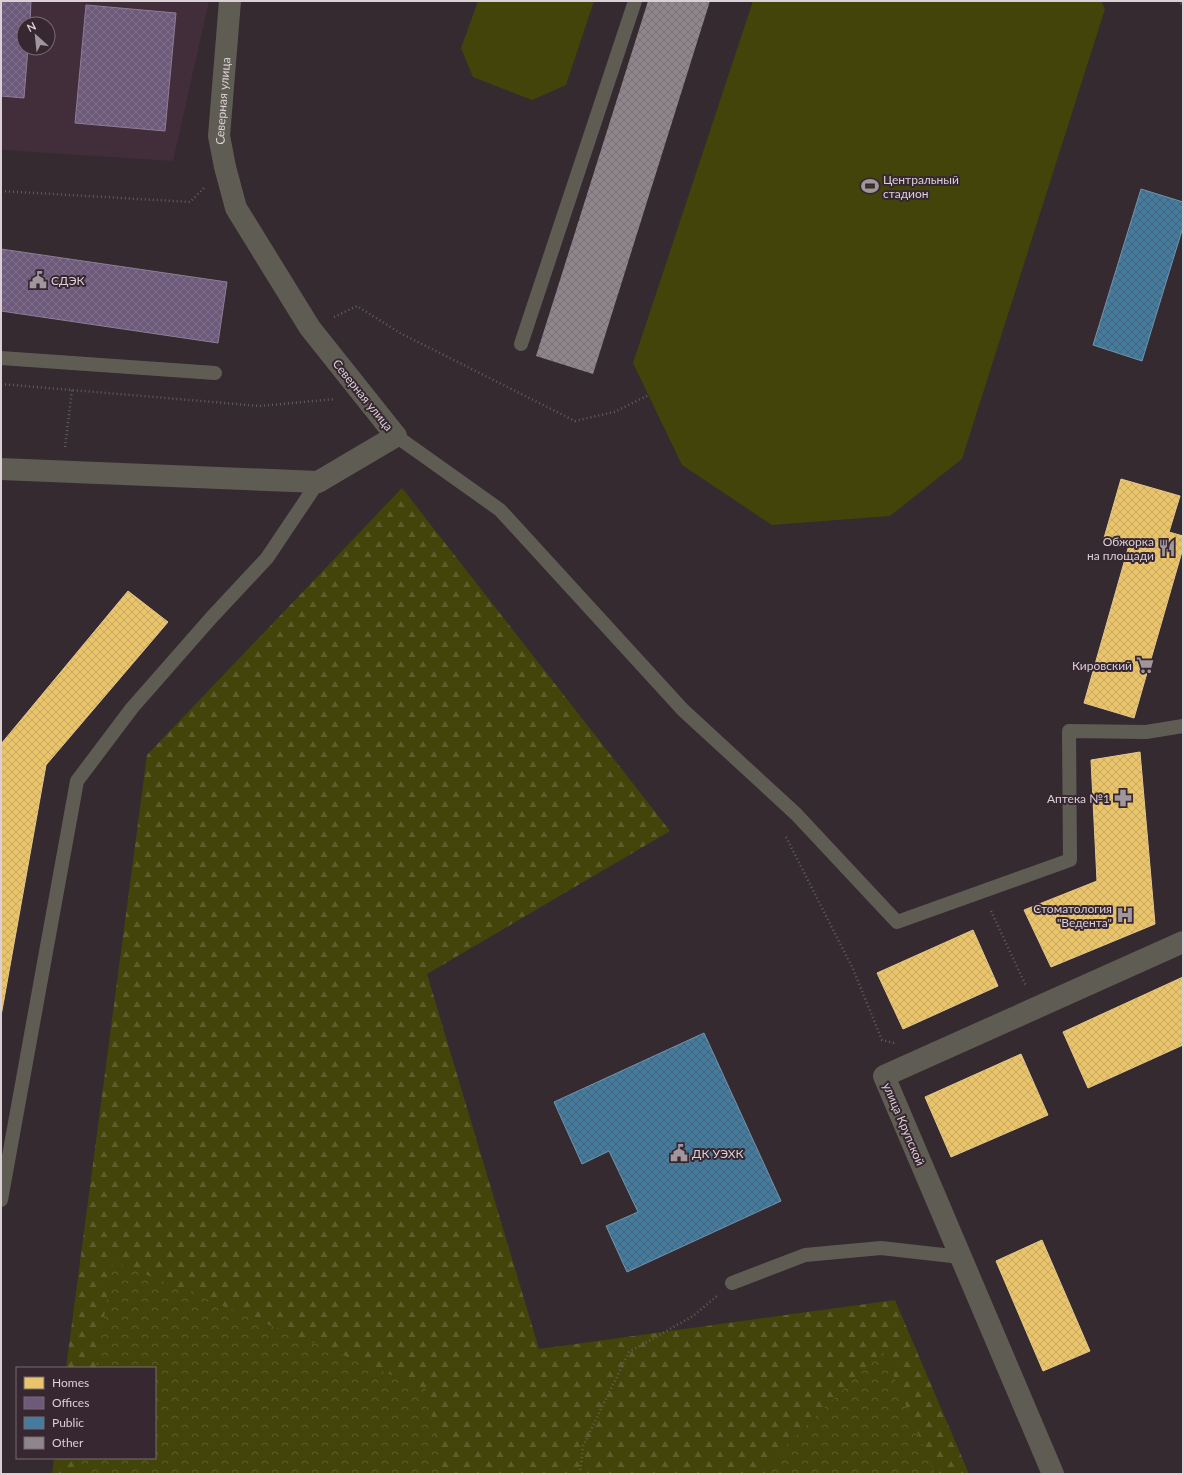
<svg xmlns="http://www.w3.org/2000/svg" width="1184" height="1475" viewBox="0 0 1184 1475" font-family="Lato,sans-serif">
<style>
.built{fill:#422d3a;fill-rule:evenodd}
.forest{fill:url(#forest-firs)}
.park{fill:url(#park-crowns)}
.pitch{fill:#434409}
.homes{fill:url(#homes-cross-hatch);stroke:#e5c88a}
.offices{fill:url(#offices-cross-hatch);stroke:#8e7d96}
.public{fill:url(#public-cross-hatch);stroke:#7294ae}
.building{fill:url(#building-cross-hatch)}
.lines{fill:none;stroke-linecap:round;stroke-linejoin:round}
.path{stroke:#625f5a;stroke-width:2.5;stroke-dasharray:1 3;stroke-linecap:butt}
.lane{stroke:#5f5d53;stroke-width:14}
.street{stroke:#5f5d53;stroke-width:22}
.labels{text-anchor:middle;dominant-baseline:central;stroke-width:4;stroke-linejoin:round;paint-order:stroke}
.street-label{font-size:12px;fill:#dbd0d6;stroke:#372731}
.poi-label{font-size:12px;fill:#dbd0d6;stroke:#372731;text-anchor:end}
</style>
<defs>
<pattern id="forest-firs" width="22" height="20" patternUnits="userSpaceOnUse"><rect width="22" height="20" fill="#434409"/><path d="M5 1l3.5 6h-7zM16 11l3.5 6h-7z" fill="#5e5e2c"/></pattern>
<pattern id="park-crowns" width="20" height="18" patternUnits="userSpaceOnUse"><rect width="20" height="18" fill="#434409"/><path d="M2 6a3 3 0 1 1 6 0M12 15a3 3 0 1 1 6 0" fill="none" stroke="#5e5e2c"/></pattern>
<pattern id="homes-cross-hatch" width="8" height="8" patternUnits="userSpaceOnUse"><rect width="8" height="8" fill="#e9c46a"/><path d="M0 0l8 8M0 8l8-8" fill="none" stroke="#c8a962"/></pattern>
<pattern id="offices-cross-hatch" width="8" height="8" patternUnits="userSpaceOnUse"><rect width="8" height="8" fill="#6d597a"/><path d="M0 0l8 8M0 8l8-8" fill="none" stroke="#81708c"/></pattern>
<pattern id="public-cross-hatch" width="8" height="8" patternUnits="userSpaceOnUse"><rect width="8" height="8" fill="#457b9d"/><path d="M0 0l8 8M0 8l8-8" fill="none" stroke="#446378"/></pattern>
<pattern id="building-cross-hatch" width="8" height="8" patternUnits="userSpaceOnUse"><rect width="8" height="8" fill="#8f868b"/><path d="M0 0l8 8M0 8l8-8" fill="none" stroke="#787074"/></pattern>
</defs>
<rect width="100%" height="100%" fill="#342a30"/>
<path class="built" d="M1,1H209L173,161L1,150ZM24,24H48V48H24Z"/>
<path class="forest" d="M402,488L670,831L427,974L539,1349L895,1300L969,1474H52L54,1458H155V1368H66L147,755Z"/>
<path class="park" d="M113,1261L426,1389L443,1474H78L81,1458H155V1368H96Z
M883,1351L935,1474H766L781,1450Z"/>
<path class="pitch" d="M478,1H594L566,85L532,100L473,77L461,48Z
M753,1H1101L1105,9L962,459L890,516L772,525L682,465L633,363Z"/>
<path class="homes" d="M1121,479L1180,496L1169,532L1183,536V548L1134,718L1084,703L1129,545L1104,538Z
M128,591L168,622L46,765L1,1016V744Z
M1140,752L1155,924L1051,967L1024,910L1097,881L1091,760Z
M973,930L998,986L903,1029L877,973Z
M1183,977V1045L1088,1088L1063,1032Z
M1021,1054L1048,1115L951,1157L925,1097Z
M1042,1240L1090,1351L1043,1371L996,1261Z"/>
<path class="offices" d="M1,1H31L30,24H24V48H28L24,98L1,96Z
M86,5L176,13L165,131L75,123Z
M1,249L227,282L218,343L1,311Z"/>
<path class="public" d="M1141,189L1183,202V227L1142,361L1093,345Z
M704,1033L781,1201L627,1272L606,1226L638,1212L609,1151L582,1164L554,1102Z"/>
<path class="building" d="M648,1H710L593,374L536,356Z"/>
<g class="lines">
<path class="path" d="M1177,1L1183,5
M1,191L190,202L204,188
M334,317L357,306L400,333L575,421L614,412L649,395
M1,384L260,406L335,399
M65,447L72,390
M786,837L853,969L882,1040L894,1043
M991,911L1026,986
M580,1474L583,1446L629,1352L693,1316L717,1296"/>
<path class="lane" d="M521,344L635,1
M1,358L215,373
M396,436L500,510L683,710L796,814L897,922L1070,860L1069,731L1146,732L1183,726
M1,1200L77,781L132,708L211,618L267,558L318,482
M732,1283L805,1255L881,1248L961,1257"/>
<g class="street">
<path id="s1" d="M1,469L318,482L396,436L310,328L236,208L225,167L219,136L230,1"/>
<path d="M1053,1474L884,1076L1183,942"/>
</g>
</g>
<defs>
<g id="stadium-bare" transform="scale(1.38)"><path d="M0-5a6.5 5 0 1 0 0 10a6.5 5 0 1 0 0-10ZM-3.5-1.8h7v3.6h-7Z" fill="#a1969c" stroke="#372731" stroke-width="2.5" paint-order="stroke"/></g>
<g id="civic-bare" transform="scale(1.38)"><path d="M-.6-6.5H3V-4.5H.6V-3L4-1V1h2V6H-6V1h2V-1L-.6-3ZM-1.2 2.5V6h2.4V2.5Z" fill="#a1969c" stroke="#372731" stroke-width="2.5" paint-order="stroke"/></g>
<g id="restaurant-bare" transform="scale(1.38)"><path d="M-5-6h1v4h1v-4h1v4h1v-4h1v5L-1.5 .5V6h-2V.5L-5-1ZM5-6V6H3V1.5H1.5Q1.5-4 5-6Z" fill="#a1969c" stroke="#372731" stroke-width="2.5" paint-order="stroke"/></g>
<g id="supermarket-bare" transform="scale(1.38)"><path d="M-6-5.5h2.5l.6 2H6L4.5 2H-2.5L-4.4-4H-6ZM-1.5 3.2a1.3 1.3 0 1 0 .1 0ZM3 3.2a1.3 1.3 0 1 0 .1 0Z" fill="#a1969c" stroke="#372731" stroke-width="2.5" paint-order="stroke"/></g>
<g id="pharmacy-bare" transform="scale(1.38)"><path d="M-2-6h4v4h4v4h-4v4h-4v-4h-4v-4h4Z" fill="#a1969c" stroke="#372731" stroke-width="2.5" paint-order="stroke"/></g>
<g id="hospital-bare" transform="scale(1.38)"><path d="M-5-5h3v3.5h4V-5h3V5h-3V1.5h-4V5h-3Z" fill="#a1969c" stroke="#372731" stroke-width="2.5" paint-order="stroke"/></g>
</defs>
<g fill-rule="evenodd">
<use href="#stadium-bare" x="870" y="186"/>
<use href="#civic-bare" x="38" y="280"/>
<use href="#restaurant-bare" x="1167" y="548"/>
<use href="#supermarket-bare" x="1145" y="665"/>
<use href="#pharmacy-bare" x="1123" y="798"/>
<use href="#hospital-bare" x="1125" y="915"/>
<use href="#civic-bare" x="679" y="1153"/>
</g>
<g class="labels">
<g class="street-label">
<text stroke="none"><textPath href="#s1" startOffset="796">Северная улица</textPath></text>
<text transform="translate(363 395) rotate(51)">Северная улица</text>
<text transform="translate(904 1124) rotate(67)">улица Крупской</text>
</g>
<g class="poi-label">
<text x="883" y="179" text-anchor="start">Центральный<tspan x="883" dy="14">стадион</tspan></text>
<text x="51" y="280" text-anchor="start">СДЭК</text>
<text x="1154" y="541">Обжорка<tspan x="1154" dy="14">на площади</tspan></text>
<text x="1132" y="665">Кировский</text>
<text x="1110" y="798">Аптека №1</text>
<text x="1112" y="908">Стоматология<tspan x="1112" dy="14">"Ведента"</tspan></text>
<text x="692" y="1153" text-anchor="start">ДК УЭХК</text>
</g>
</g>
<rect width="1184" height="1475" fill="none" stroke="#dbd0d6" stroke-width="4"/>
<rect x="16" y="1367" width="140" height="92" fill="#372731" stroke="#796b73"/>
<rect x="24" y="1377" width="20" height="12" fill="#e9c46a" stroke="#796b73"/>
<text x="52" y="1387" font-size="12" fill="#dbd0d6">Homes</text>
<rect x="24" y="1397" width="20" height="12" fill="#6d597a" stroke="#796b73"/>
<text x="52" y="1407" font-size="12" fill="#dbd0d6">Offices</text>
<rect x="24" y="1417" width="20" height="12" fill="#457b9d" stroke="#796b73"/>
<text x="52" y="1427" font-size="12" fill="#dbd0d6">Public</text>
<rect x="24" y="1437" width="20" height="12" fill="#8f868b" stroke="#796b73"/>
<text x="52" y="1447" font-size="12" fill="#dbd0d6">Other</text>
<g transform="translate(36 36) rotate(333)"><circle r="19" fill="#372731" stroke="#796b73"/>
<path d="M0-3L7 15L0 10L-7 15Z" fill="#a1969c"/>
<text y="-6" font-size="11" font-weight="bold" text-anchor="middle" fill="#dbd0d6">N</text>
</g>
</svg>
